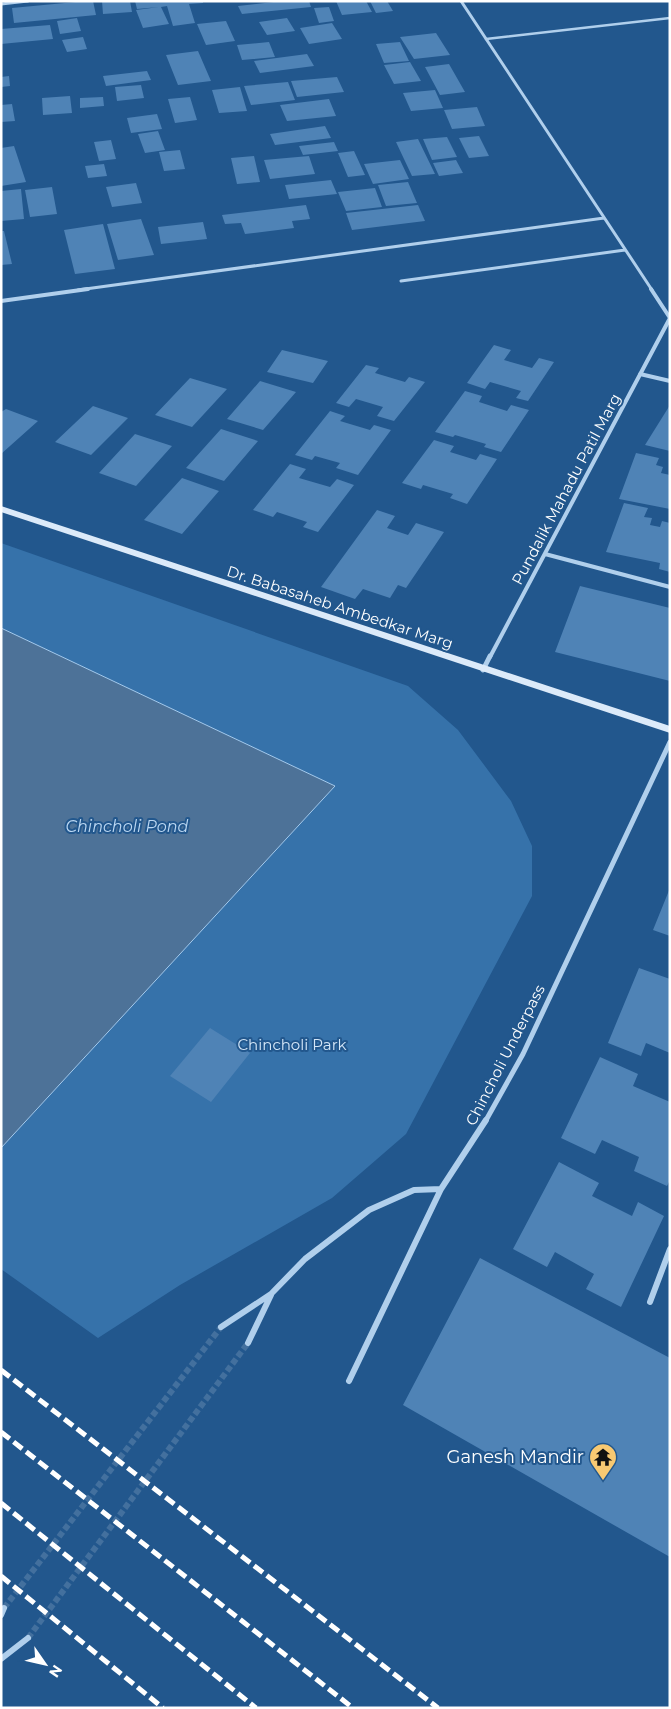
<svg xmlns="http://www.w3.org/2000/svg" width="671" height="1709" viewBox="0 0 671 1709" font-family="Montserrat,sans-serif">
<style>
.green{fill:#3672aa}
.water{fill:#4d7298;stroke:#a4caed}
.building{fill:#4f83b6}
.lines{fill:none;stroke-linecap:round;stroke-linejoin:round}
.street-tunnel{stroke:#43709e;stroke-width:6;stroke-dasharray:6 3;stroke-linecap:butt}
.lane{stroke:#b0cfec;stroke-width:2.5}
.street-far3{stroke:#b0cfec;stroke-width:3}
.street-far2{stroke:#b0cfec;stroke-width:4}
.street-far1{stroke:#b0cfec;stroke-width:5}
.street{stroke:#b0cfec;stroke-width:6}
.secondary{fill:#dceaf9;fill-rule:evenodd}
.rail{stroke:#fff;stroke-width:5;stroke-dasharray:11 5;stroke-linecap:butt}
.labels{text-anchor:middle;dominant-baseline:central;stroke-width:4;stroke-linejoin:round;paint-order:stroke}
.street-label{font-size:15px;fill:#fff;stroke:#22578d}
.park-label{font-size:15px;fill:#d5e7f8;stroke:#22578d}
.water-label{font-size:16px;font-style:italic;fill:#bcd8f3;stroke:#22578d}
.near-poi-label{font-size:18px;fill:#fff;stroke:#22578d;text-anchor:end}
</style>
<rect width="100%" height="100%" fill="#22578d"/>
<path class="green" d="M1,543L408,686L458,730L511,801L532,846V896L406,1134L332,1198L180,1285L98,1338L1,1269V1148L335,786L1,628Z"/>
<path class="water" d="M1,628L335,786L1,1148Z"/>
<path class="building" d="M86,1H93L96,15L14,23L12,8Z
M102,1H130L132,12L103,14Z
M135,1H203V3L189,4L195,23L173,26L167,6L161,7L169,24L143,28L136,10L159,7L137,9Z
M282,1H309L311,7L242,14L238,6Z
M336,1H366L372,12L342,15Z
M370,1H387L393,11L376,13Z
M329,7L334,21L319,23L314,8Z
M77,18L81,31L60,34L57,21Z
M287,18L295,31L267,35L259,22Z
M226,21L235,41L206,45L197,24Z
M332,23L342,39L309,44L300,28Z
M50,25L53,39L1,44V29Z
M436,33L450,55L414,59L400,37Z
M83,37L87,49L67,52L62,40Z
M269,42L275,57L242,60L237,45Z
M400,42L409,61L384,63L376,44Z
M198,51L211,81L178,85L166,55Z
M307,54L314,66L260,73L254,61Z
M410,62L421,81L394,84L384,65Z
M449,64L465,92L440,95L425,67Z
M147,71L151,80L106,86L103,76Z
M9,76L10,86L1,87V77Z
M337,77L344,92L297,97L291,81Z
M288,82L295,100L251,105L244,86Z
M141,85L144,98L117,101L115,87Z
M240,87L247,111L219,113L212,90Z
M435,90L443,108L411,111L403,93Z
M70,96L72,113L43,115L42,98Z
M103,97L104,106L80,108V98Z
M190,97L197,120L175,123L168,99Z
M329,99L336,116L287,121L280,105Z
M12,104L15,121L1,122V105Z
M477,107L485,126L452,129L444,110Z
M157,114L162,129L131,133L127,118Z
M325,126L331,138L275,145L270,134Z
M158,131L165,150L145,153L138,134Z
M479,136L489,156L469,158L459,138Z
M447,137L457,157L432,160L423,139Z
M418,139L435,174L412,176L396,142Z
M111,140L116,159L99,161L94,142Z
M334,142L338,151L303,155L299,146Z
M14,146L26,182L1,186V148Z
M180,150L185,169L164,171L159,152Z
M354,151L365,175L348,177L338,153Z
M254,156L260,182L237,184L231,158Z
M309,156L315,174L270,179L264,160Z
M400,160L409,179L373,184L364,164Z
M456,160L463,173L439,176L433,163Z
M104,164L107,176L88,178L85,166Z
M331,180L337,194L289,199L285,185Z
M408,182L417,203L386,206L378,185Z
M136,183L142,203L112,207L106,187Z
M52,187L57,214L30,217L25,190Z
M375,188L382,207L346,211L338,192Z
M21,189L24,219L1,221V191Z
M306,205L310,219L292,221L294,228L245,234L241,223L225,224L222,215Z
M418,205L425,221L352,230L346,213Z
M141,219L154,255L118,260L107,224Z
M203,222L207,239L161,244L158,227Z
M103,224L115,269L75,274L64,230Z
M1,231H4L12,264L1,265Z
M494,345L511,350L504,360L532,368L539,358L554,362L528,401L516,398L521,391L490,382L485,389L467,383Z
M282,350L328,361L313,383L267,372Z
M366,365L379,368L375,373L405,382L409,377L425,382L394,421L377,416L383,407L356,399L349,407L336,403Z
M190,378L227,389L192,427L155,415Z
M260,381L296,392L263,430L227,419Z
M465,391L482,396L479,402L507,411L511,405L529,410L501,452L484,447L486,444L455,435L453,437L435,432Z
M670,405V451L645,445Z
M93,406L128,418L91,455L55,442Z
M6,409L38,421L1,454V412Z
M330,411L345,416L340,421L370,430L374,425L391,430L358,475L336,468L340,463L315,456L312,460L295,455Z
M221,429L258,441L224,481L186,468Z
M135,434L172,446L136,486L99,473Z
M434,440L454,446L450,452L476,460L480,454L497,459L467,504L450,498L453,494L423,485L421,489L402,483Z
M636,453L659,458L656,465L663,467L661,473L670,475V509L619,499Z
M290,464L306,469L299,478L330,487L337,479L354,485L318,532L303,527L307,522L277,512L273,517L253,510Z
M182,478L219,491L182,534L144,520Z
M624,503L648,508L644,517L652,518L650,525L660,527L662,521L670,523V572L659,569L660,563L606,552Z
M377,510L395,516L387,528L408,535L416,523L444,532L406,588L398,585L390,598L363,589L355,599L321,587Z
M580,586L670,608V681L555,652Z
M670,888V936L653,930Z
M639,968L670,979V1053L646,1043L641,1056L608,1043Z
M210,1028L250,1053L211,1102L170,1076Z
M600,1057L638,1074L633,1086L670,1102V1180L667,1186L634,1171L639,1157L602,1140L595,1154L561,1138Z
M559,1162L599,1183L592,1196L632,1216L638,1202L664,1216L621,1307L586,1289L594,1274L555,1252L547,1267L513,1249Z
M480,1258L670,1358V1557L403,1405Z"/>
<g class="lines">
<path class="street-tunnel" d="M4,1608L221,1327
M28,1638L248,1343"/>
<path class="lane" d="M486,39L670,18"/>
<path class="street-far3" d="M461,1L652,290
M1,4L28,1
M401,281L625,250
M78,290L604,218"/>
<path class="street-far2" d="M1,301L88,289
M640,374L670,381
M545,554L670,587
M490,657L670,318L651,289"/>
<path class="street-far1" d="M483,670L490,656
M485,1122L523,1054L670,742"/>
<path class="street" d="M650,1302L670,1249
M221,1327L271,1294L305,1259L369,1210L414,1190L441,1189L486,1120
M248,1343L271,1295
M349,1381L441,1189
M1,1615L4,1608
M1,1659L28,1638"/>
<path class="secondary" d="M1,506L670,726V733L1,512Z"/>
<path class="rail" d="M1,1370L438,1708
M1,1432L353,1708
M1,1503L256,1708
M1,1576L163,1708"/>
</g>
<defs>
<g id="temple-pin" transform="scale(1.4375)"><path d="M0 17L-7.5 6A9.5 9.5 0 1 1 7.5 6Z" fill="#f8c972" stroke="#22578d"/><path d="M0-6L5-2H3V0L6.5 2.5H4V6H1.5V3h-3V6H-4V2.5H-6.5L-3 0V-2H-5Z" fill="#111"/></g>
</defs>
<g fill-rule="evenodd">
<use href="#temple-pin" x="603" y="1457"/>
</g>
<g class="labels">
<g class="street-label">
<text transform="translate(566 489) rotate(-62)">Pundalik Mahadu Patil Marg</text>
<text transform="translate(340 607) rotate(18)">Dr. Babasaheb Ambedkar Marg</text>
<text transform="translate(505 1055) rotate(-63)">Chincholi Underpass</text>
</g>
<g class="park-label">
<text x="292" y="1044">Chincholi Park</text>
</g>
<g class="water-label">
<text x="127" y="826">Chincholi Pond</text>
</g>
<g class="near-poi-label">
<text x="584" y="1457">Ganesh Mandir</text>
</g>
</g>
<rect width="671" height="1709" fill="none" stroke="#ffffff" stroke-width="5"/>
<g transform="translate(45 1664) rotate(124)" stroke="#22578d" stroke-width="4" paint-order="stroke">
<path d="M0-4L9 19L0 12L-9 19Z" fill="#ffffff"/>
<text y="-8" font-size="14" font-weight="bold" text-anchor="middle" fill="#ffffff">N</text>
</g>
</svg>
